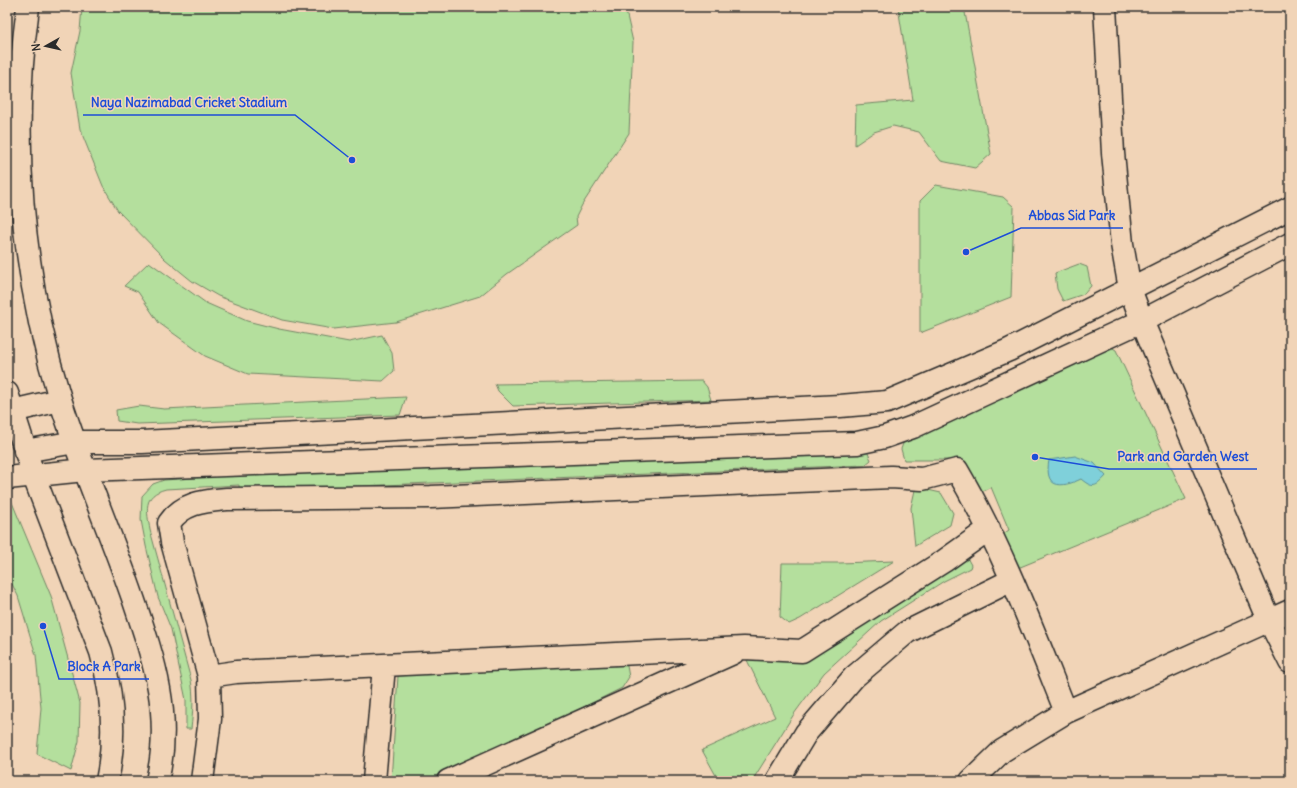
<svg xmlns="http://www.w3.org/2000/svg" width="1297" height="788" viewBox="0 0 1297 788" font-family="Delius,sans-serif">
<style>
.green{fill:#b4df9d;stroke:#708564}
.water{fill:#7fd0da;stroke:#5d8e94}
.lines{fill:none;stroke-linecap:round;stroke-linejoin:round}
.street-casing{stroke:#2b2b2b;stroke-width:25}
.secondary-casing{stroke:#2b2b2b;stroke-width:25}
.street{stroke:#f1d4b7;stroke-width:22}
.secondary{stroke:#f1d4b7;stroke-width:22}
.leader{fill:none;stroke:#1d4ed8;stroke-width:1.5}
.callout-dot{fill:#1d4ed8;stroke:#f1d4b7;stroke-width:1.5}
.callout-label{font-size:13px;text-anchor:middle;font-weight:bold;fill:#1d4ed8;stroke:#f1d4b7;stroke-width:3;stroke-linejoin:round;paint-order:stroke}
</style>
<rect width="100%" height="100%" fill="#f1d4b7"/>
<filter id="ink" filterUnits="userSpaceOnUse"><feTurbulence type="fractalNoise" baseFrequency=".025" numOctaves="2"/><feDisplacementMap in="SourceGraphic" scale="8" xChannelSelector="R" yChannelSelector="G"/><feConvolveMatrix kernelMatrix="1 2 1 2 8 2 1 2 1" color-interpolation-filters="sRGB"/></filter>
<g filter="url(#ink)">
<path class="green" d="M82,7H625L633,42L629,133L582,205L576,217L577,225L507,274L480,296L396,322L333,329L282,320L218,296L192,281L165,259L118,211L103,186L80,129L71,73L80,31Z
M898,7H964L991,154L975,168L941,161L919,132L893,126L874,132L855,145L856,105L913,100Z
M936,185L1003,197L1014,207L1011,297L920,333V201Z
M149,262L206,303L247,321L279,329L349,342L382,335L392,353L394,371L383,381L248,374L205,356L159,323L138,292L124,286Z
M1079,264L1087,267L1091,286L1084,294L1063,301L1057,289L1055,273Z
M1111,347L1116,350L1186,499L1013,570L996,539L1009,530L991,487L979,493L959,460H904L901,449L904,441Z
M702,381L707,387L711,400L513,406L498,391L495,384Z
M406,397L400,415L137,424L117,421L116,410L139,406L164,409Z
M867,451L871,460L865,465L239,491V485L166,489C142,495 147,511 150,530L191,680C194,696 193,712 191,729H186V700L171,629L158,597L146,546L141,520L142,496L153,484L164,480L350,468Z
M915,490H928L941,493L953,513L950,525L915,546L911,508Z
M7,497L11,500L51,596L80,703L79,741L71,771L37,754L41,708L36,655L18,596L7,574Z
M965,554L971,565L970,568L944,581L881,621L824,673L794,714L752,781H719L702,750L775,717L745,656H802Z
M894,561L800,619L789,624L780,617L782,563H840Z
M619,661L627,666L629,677L622,688L435,781H391L398,676Z"/>
<path class="water" d="M1075,456L1094,463L1106,476C1096,487 1093,489 1081,479C1060,489 1044,488 1049,460Z"/>
<g class="lines">
<g class="street-casing">
<path id="street" d="M1105,7L1113,153L1122,244L1130,289L1142,321L1269,620L1290,662
M7,416L12,411L60,400
M25,451L75,442H142L840,406L887,402L1009,350L1290,208
M7,478L85,470L857,443L885,437L913,427L1142,321L1290,244
M209,676L236,672L744,648L802,651L944,561L989,529
M202,781L210,719L209,676L172,542L169,523C183,502 205,501 227,499L431,497L891,477L922,479L957,470C1002,547 1033,630 1066,712
M374,781L384,666
M448,781L733,653
M777,781L806,733L854,677L907,632L1012,580
M971,781L1002,751L1066,712L1290,611"/>
</g>
<g class="secondary-casing">
<path id="secondary" d="M28,7C10,137 21,273 60,399C81,466 110,531 133,598C154,660 173,715 157,781
M7,393L33,474L101,652C113,695 116,738 107,781"/>
</g>
<use href="#street" class="street"/>
<use href="#secondary" class="secondary"/>
</g>
</g>
<path class="leader" d="M352 160L295 115H83M966 252L1021 228H1123M1035 457L1109 469H1257M43 626L59 679H149"/>
<g class="callout-dot">
<circle cx="352" cy="160" r="4"/>
<circle cx="966" cy="252" r="4"/>
<circle cx="1035" cy="457" r="4"/>
<circle cx="43" cy="626" r="4"/>
</g>
<g class="callout-label">
<text x="189" y="107">Naya Nazimabad Cricket Stadium</text>
<text x="1072" y="220">Abbas Sid Park</text>
<text x="1183" y="461">Park and Garden West</text>
<text x="104" y="671">Block A Park</text>
</g>
<rect width="1297" height="788" fill="none" stroke="#f1d4b7" stroke-width="24"/>
<rect x="12" y="12" width="1273" height="764" fill="none" stroke="#2b2b2b" stroke-width="1.5" filter="url(#ink)"/>
<g transform="translate(46 46) rotate(262)" stroke="#f1d4b7" stroke-width="3" paint-order="stroke">
<path d="M0-3L7 15L0 10L-7 15Z" fill="#2b2b2b"/>
<text y="-6" font-size="11" font-weight="bold" text-anchor="middle" fill="#2b2b2b">N</text>
</g>
</svg>
